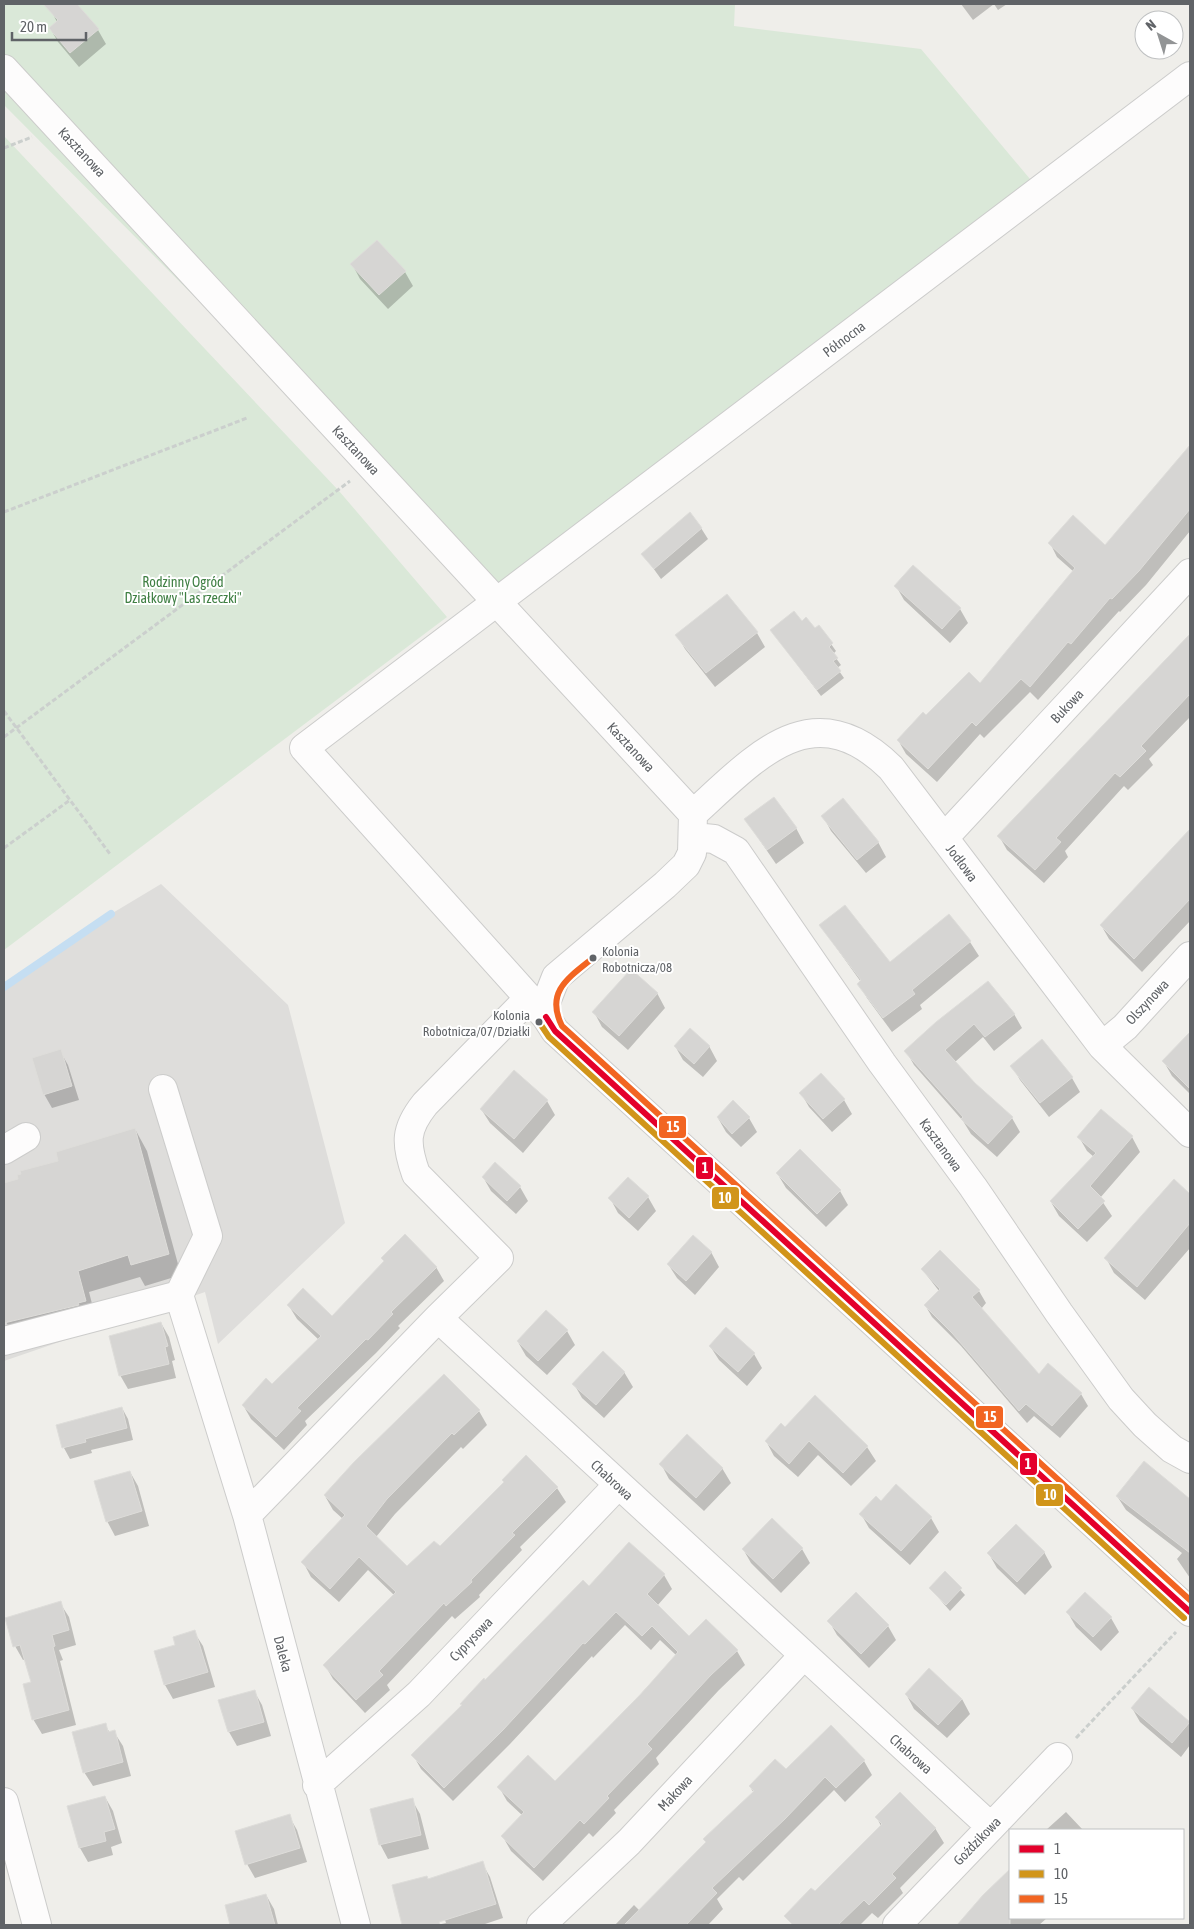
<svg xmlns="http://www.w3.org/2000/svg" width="1194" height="1929" viewBox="0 0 1194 1929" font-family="'Asap Condensed',sans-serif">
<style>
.industrial{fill:#dedddb}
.green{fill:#dae8d8}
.shadow{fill:#0003}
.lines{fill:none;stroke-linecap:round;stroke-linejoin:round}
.stream{stroke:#c5def2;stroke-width:8}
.building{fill:#d6d5d3;stroke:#deddda}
.minor-casing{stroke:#cccccb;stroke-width:30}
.path{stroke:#cbcfcd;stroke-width:3;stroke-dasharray:5 2.5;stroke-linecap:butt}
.minor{stroke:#fdfcfc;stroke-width:28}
.bus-1-casing{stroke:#fff;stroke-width:10}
.bus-2-casing{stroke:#fff;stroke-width:10}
.bus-3-casing{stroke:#fff;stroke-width:10}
.bus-1{stroke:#e4002b;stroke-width:6}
.bus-2{stroke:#d1951a;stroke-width:6}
.bus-3{stroke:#f26522;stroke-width:6}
.bus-dot{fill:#606367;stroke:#fff;stroke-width:2}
.labels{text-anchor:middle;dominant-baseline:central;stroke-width:4;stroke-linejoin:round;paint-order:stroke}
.bus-label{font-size:13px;fill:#606367;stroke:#fff;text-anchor:start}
.street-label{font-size:14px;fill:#606367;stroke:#fff}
.park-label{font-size:14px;fill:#3f7f43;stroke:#fff}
.line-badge{stroke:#fff;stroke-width:2}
.badge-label{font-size:14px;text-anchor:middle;font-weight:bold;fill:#fff}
</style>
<rect width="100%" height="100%" fill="#efeeea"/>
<path class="industrial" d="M161,884L288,1005L345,1223L218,1344L205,1292L4,1361V989L111,914Z"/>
<path class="green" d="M4,4H735L734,26L921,49L1040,191L498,602L4,105Z
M4,136L339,491L447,617L4,950Z"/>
<path class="shadow" d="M61,4H76L98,30L106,44L79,67L58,42L50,28L57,22L52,12Z
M961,4H1007L998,10L994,4L973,20Z
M352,264L405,272L413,286L388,309L360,279Z
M1188,449L1190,450V531L1146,585L1120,612L1119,611L1038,700L1030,692L984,738L980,734L937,782L906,754L898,740L926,717L980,685L1074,572L1057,557L1050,543L1105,547Z
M701,528L708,539L661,579L643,554Z
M896,586L960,609L968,623L950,643L904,600Z
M727,596L757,633L765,647L715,687L685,649L677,635Z
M819,627L836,651L833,654L841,665L837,668L844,678L821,696L771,630H815Z
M1190,634V717L1149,759L1153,765L1128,790L1124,786L1065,851L1068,857L1044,883L1007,850L999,836Z
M823,816L878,842L886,857L866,873L831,831Z
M746,820L796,828L804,843L776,864Z
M1190,831V921L1142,972L1109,939L1101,925Z
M949,916L970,942L979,956L920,1005L922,1009L892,1032L867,998L859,984L861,982L820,925L890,964Z
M657,993L665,1008L628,1050L602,1027L594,1012Z
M1014,1014L1022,1028L994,1051L983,1037L955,1062L974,1084L1012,1118L1020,1132L997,1157L971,1134L963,1121L914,1065L906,1051L937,1023Z
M1190,1034V1094L1172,1076L1164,1062Z
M675,1046H709L717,1061L703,1077L683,1060Z
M60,1051L68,1065L79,1100L52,1108L44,1094Z
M1012,1066L1072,1078L1080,1092L1049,1117L1020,1080Z
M801,1093L844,1100L852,1114L832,1132L809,1107Z
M547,1101L555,1115L523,1153L490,1123L481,1109Z
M1101,1111L1132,1137L1140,1152L1100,1198L1112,1216L1087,1242L1059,1216L1051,1202L1094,1157L1087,1151L1079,1137Z
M718,1118H749L757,1132L741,1147L726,1132Z
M135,1129L147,1151L181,1275L145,1286L140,1277L89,1292L97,1323L19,1344L6,1322L4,1312V1236L7,1235L4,1221V1185L20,1180Z
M777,1173L840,1191L848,1205L826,1227L786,1188Z
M483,1177L520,1187L528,1201L516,1214L491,1191Z
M1174,1181L1190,1195V1248L1145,1300L1114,1273L1106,1258Z
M648,1197L656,1211L638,1231L618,1213L610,1198Z
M711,1252L719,1267L695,1295L677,1278L668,1264Z
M382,1258L436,1267L444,1281L398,1326L400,1328L376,1353L305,1421L307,1425L284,1450L251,1419L243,1405L272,1386L319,1340L297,1319L289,1306L332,1318L385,1262Z
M922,1269L979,1291L986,1303L981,1309L1039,1375L1081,1394L1088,1406L1060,1438L1034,1416L1027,1423L961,1346L932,1317L925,1305L939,1291Z
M161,1323L169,1337L175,1360L172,1361L176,1378L128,1389L120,1375Z
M567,1331L575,1345L547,1375L526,1356L518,1342Z
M710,1346L754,1354L762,1368L747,1386L719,1360Z
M624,1372L633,1387L604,1418L582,1398L574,1384Z
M122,1408L128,1419L133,1440L91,1450L92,1453L70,1459L64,1448Z
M479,1411L487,1425L463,1449L461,1447L395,1514L376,1537L407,1568L439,1548L505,1482L526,1457L557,1488L566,1502L520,1547L522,1550L479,1595L480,1597L455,1619L452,1616L387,1685L390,1690L365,1713L333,1679L325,1665L394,1595L368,1570L339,1602L311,1577L303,1562L343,1519L333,1510L325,1496Z
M785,1429L867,1447L876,1461L851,1486L818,1455L798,1477L774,1456L766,1441Z
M661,1464L722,1468L731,1483L704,1511L669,1479Z
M130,1472L138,1486L149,1526L115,1536L107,1521Z
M1117,1496L1186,1497L1190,1505V1578L1177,1559L1182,1553L1126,1510Z
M882,1502L931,1518L939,1532L910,1565L869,1528L861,1514Z
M629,1544L664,1575L672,1589L657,1606L690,1638L737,1651L745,1665L719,1690L656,1758L659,1764L614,1810L616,1813L593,1837L589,1833L543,1881L511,1851L503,1837L523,1816L507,1801L499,1787L555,1783L677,1656L660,1640L651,1650L625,1625L593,1658L592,1656L510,1744L453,1801L421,1769L413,1755L485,1681L589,1588Z
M743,1549H802L810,1563L781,1593L751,1563Z
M1044,1552L1052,1567L1025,1595L997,1568L989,1554Z
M945,1573L965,1595L950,1611L930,1588Z
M856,1594L888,1626L896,1640L869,1668L837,1635L829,1621Z
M60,1603L69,1617L76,1645L59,1650L63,1660L60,1661L76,1725L42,1734L33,1719V1683L26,1659L23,1660L15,1646Z
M1068,1613L1111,1618L1119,1632L1101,1651L1076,1627Z
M194,1632L203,1646L215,1687L173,1699L165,1685L177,1646Z
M1149,1688L1190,1725V1745L1181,1757L1140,1722L1132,1708Z
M254,1691L262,1705L271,1736L237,1746L229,1732Z
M906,1694L962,1699L970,1714L947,1738L914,1709Z
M105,1725L110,1733L114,1732L123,1746L131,1776L93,1786L84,1772Z
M831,1726L864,1761L872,1775L845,1802L834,1790L743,1881L739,1877L717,1899L723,1909L708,1925H615L634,1905L640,1911L754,1793L750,1787L786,1771Z
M105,1797L113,1811L122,1843L111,1847L113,1855L88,1862L80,1848Z
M412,1800L420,1814L429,1849L388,1859L380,1844Z
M1066,1812L1083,1830H1046Z
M289,1816L297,1830L307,1862L255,1878L247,1864Z
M877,1818L935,1828L944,1843L900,1888L903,1893L878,1918L872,1913L860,1925H792L789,1919L881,1826Z
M482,1863L490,1877L503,1918L482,1925H437L446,1923L445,1920L427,1925H403L393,1885L428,1880Z
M1010,1871V1918H1047L1039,1925H957Z
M266,1895L274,1909L278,1925H232L226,1906Z"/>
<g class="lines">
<path class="stream" d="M4,987L111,914"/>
</g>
<path class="building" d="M43,4H77L99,29L70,53L49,28L58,20Z
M377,240L406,271L379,295L350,264Z
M1190,445V509L1139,571L1112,599L1110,598L1071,644L1068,642L1030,687L1021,679L976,726L972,722L928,769L897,740L923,712L926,715L969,672L980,683L1075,568L1048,543L1073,515L1105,545Z
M690,512L702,528L654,569L641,554Z
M913,565L961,608L942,629L894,586Z
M727,594L758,632L706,673L675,635Z
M794,611L802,621L806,617L815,628L819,625L833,643L829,647L838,658L833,661L841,671L817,690L770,630Z
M1190,634V694L1141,746L1146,751L1120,777L1115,773L1056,838L1061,842L1035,870L997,836Z
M774,797L797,828L767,850L744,819Z
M843,798L879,842L857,860L821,816Z
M1190,829V899L1134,959L1100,925Z
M845,905L890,962L949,914L971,941L912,990L915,994L883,1018L857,984L861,980L819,925Z
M631,969L658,993L619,1036L592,1012Z
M988,981L1015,1014L985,1037L974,1024L945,1050L975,1083L1013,1117L988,1144L961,1119L963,1117L904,1051L936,1022Z
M690,1028L710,1046L694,1064L674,1046Z
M1190,1032V1089L1162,1061Z
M1042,1039L1073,1077L1040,1103L1010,1066Z
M61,1049L72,1086L43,1095L32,1058Z
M514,1070L548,1100L514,1139L480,1109Z
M821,1073L845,1099L823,1119L799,1093Z
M733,1100L750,1117L732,1134L717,1117Z
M1101,1109L1133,1136L1090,1186L1105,1201L1078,1229L1050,1201L1096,1153L1077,1137Z
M135,1128L169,1254L131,1265L128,1255L78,1271L86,1301L78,1303L79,1305L4,1323V1183L18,1179L17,1175L21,1174L20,1171L58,1161L56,1152Z
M800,1149L841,1190L817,1214L776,1173Z
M495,1162L521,1186L507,1201L482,1177Z
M628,1177L649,1196L629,1218L608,1198Z
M1174,1179L1190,1194V1223L1137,1287L1104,1258Z
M405,1234L437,1267L391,1312L393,1314L368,1340L366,1339L297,1408L301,1411L276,1437L242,1405L266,1378L272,1384L321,1336L287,1305L303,1288L332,1316L384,1261L381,1258Z
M693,1235L712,1252L686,1281L667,1264Z
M940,1250L980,1290L972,1297L1039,1374L1048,1363L1082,1393L1052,1426L1026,1404L1019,1411L952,1333L924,1305L940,1289L921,1269Z
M546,1310L568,1330L538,1361L517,1341Z
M161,1322L168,1346L165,1347L169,1364L119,1376L109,1336Z
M726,1327L755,1353L738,1372L709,1346Z
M603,1351L625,1372L596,1405L572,1384Z
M444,1374L480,1410L454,1435L452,1433L387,1499L366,1526L407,1566L434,1541L440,1546L504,1482L502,1480L526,1455L558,1487L512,1533L515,1535L471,1580L472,1582L446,1606L444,1603L379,1671L383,1675L356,1700L323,1665L396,1592L359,1557L330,1589L301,1562L345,1515L324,1495L354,1462Z
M815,1395L868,1446L843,1473L809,1441L789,1464L765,1441L781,1423L785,1427Z
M122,1407L127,1428L85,1439L86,1442L62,1448L56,1425Z
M687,1434L723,1468L696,1498L659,1464Z
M1144,1461L1190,1499V1553L1116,1496Z
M130,1471L142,1511L106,1522L94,1481Z
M896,1484L932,1517L901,1551L859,1514L876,1496L881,1501Z
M772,1518L803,1548L773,1579L742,1549Z
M1016,1524L1045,1552L1017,1582L987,1553Z
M629,1542L665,1574L647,1594L689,1636L706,1619L738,1650L711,1675L647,1744L652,1749L607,1796L609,1798L584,1824L580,1820L534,1868L501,1836L524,1812L497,1787L528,1755L555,1781L641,1694L678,1652L652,1626L642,1636L616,1612L585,1644L583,1643L503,1730L444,1788L411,1755L462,1705L460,1704L484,1678L485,1680L583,1580L589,1586Z
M945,1571L962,1588L946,1605L929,1588Z
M856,1592L889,1625L861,1654L827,1621Z
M1085,1592L1112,1617L1093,1637L1066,1612Z
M61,1601L69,1630L52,1635L55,1646L53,1647L69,1710L32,1720L23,1684L31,1682L20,1645L13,1647L5,1618Z
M195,1630L208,1672L164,1685L154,1651L175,1645L173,1637Z
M929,1668L962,1699L938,1725L905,1694Z
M1149,1687L1190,1722L1172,1743L1131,1708Z
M255,1690L264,1722L228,1732L218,1700Z
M106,1723L108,1732L115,1730L123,1762L83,1773L72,1732Z
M831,1725L865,1760L836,1788L825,1777L785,1819L712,1888L717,1893L686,1925H624L706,1842L703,1839L754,1791L749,1786L775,1759L786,1769Z
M900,1792L936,1828L892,1874L896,1878L869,1905L864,1900L838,1925H793L784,1916L811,1888L815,1891L882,1824L875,1817Z
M105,1796L115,1829L104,1832L106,1841L79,1848L67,1806Z
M413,1798L421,1835L379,1845L370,1809Z
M290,1814L300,1848L245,1865L235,1831Z
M483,1861L496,1904L439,1922L440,1925H402L392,1885L427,1876L428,1879Z
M1010,1869V1925H957L983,1895Z
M266,1894L275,1925H230L225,1905Z"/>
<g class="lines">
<g class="minor-casing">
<path id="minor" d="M4,69L693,814L692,853L686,865L665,885L556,977L545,1005L546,1017
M1190,76L304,748L546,1017L555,1031L1190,1612
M693,814C756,757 812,691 891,768L1102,1046L1190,1133
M694,837L714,839L736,851L882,1063L973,1187L1059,1313L1121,1399L1145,1425L1172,1449L1190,1459
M944,838L1190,573
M1102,1046L1125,1027L1190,956
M163,1089L208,1236L179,1295L247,1515L356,1925
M4,1150L26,1137
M438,1318L499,1258L416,1174C405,1143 405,1129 425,1104L529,998
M4,1341L179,1295
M247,1515L438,1318L991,1827
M317,1785L419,1694L618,1485
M4,1802L37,1925
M541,1925L629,1842L804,1655
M897,1925L1058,1757"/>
</g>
<path class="path" d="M4,148L32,137
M4,512L247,418
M4,711L110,854
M4,737L350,481
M4,848L70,800
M1076,1738L1176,1632"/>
<use href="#minor" class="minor"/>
<g class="bus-1-casing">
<path id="bus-1" d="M546,1017L555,1031L1190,1612"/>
</g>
<g class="bus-2-casing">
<path id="bus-2" d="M539,1022L549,1037L1184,1618"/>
</g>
<g class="bus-3-casing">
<path id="bus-3" d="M593,958C568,978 545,992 562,1026L1190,1600"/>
</g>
<use href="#bus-1" class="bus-1"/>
<use href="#bus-2" class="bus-2"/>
<use href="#bus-3" class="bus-3"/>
</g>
<g class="bus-dot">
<circle cx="593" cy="958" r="4.5"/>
<circle cx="539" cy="1022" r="4.5"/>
</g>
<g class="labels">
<g class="bus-label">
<text x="602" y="951">Kolonia<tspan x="602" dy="16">Robotnicza/08</tspan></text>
<text x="530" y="1015" text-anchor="end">Kolonia<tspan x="530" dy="16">Robotnicza/07/Działki</tspan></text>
</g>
<g class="street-label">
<text transform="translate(82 152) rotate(47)">Kasztanowa</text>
<text transform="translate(844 339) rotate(-37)">Północna</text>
<text transform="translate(356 450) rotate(47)">Kasztanowa</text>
<text transform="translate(1067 706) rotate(-47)">Bukowa</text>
<text transform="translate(631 747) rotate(47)">Kasztanowa</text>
<text transform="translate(962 863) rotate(53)">Jodłowa</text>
<text transform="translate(1147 1002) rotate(-47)">Olszynowa</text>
<text transform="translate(941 1145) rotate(54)">Kasztanowa</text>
<text transform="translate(612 1480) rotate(43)">Chabrowa</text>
<text transform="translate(471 1639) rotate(-46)">Cyprysowa</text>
<text transform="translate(283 1654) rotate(75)">Daleka</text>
<text transform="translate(911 1754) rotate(42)">Chabrowa</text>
<text transform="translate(675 1793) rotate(-47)">Makowa</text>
<text transform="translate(977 1841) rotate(-46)">Goździkowa</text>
</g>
<g class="park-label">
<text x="183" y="582">Rodzinny Ogród<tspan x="183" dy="16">Działkowy "Las rzeczki"</tspan></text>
</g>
</g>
<g class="line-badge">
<rect x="658" y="1115" width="29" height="24" rx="5" fill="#f26522"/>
<rect x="695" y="1156" width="19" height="24" rx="5" fill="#e4002b"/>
<rect x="711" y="1186" width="29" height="24" rx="5" fill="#d1951a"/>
<rect x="975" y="1405" width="29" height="24" rx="5" fill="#f26522"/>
<rect x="1019" y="1452" width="19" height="24" rx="5" fill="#e4002b"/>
<rect x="1035" y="1483" width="29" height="24" rx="5" fill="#d1951a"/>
</g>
<g class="badge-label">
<text x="673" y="1132">15</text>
<text x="705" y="1173">1</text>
<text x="725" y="1203">10</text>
<text x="990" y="1422">15</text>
<text x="1028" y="1469">1</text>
<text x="1050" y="1500">10</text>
</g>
<rect width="1194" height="1929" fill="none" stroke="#606367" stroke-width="10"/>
<rect x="1009" y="1829" width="175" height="90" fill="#ffffff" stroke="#bfc1c2"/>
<rect x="1019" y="1845" width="25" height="8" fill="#e4002b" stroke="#bfc1c2"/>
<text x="1054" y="1854" font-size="15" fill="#606367">1</text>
<rect x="1019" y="1870" width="25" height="8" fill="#d1951a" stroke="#bfc1c2"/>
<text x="1054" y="1879" font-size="15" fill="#606367">10</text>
<rect x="1019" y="1895" width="25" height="8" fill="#f26522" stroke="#bfc1c2"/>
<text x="1054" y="1904" font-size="15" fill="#606367">15</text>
<g transform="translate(1159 35) rotate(321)"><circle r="24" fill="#ffffff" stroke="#bfc1c2"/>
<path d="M0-4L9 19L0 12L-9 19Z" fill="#929495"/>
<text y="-8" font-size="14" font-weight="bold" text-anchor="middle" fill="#606367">N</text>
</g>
<path d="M12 32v8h74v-8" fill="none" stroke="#606367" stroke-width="2.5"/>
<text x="20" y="32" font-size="15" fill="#606367" stroke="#ffffff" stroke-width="4" paint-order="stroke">20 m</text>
</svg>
